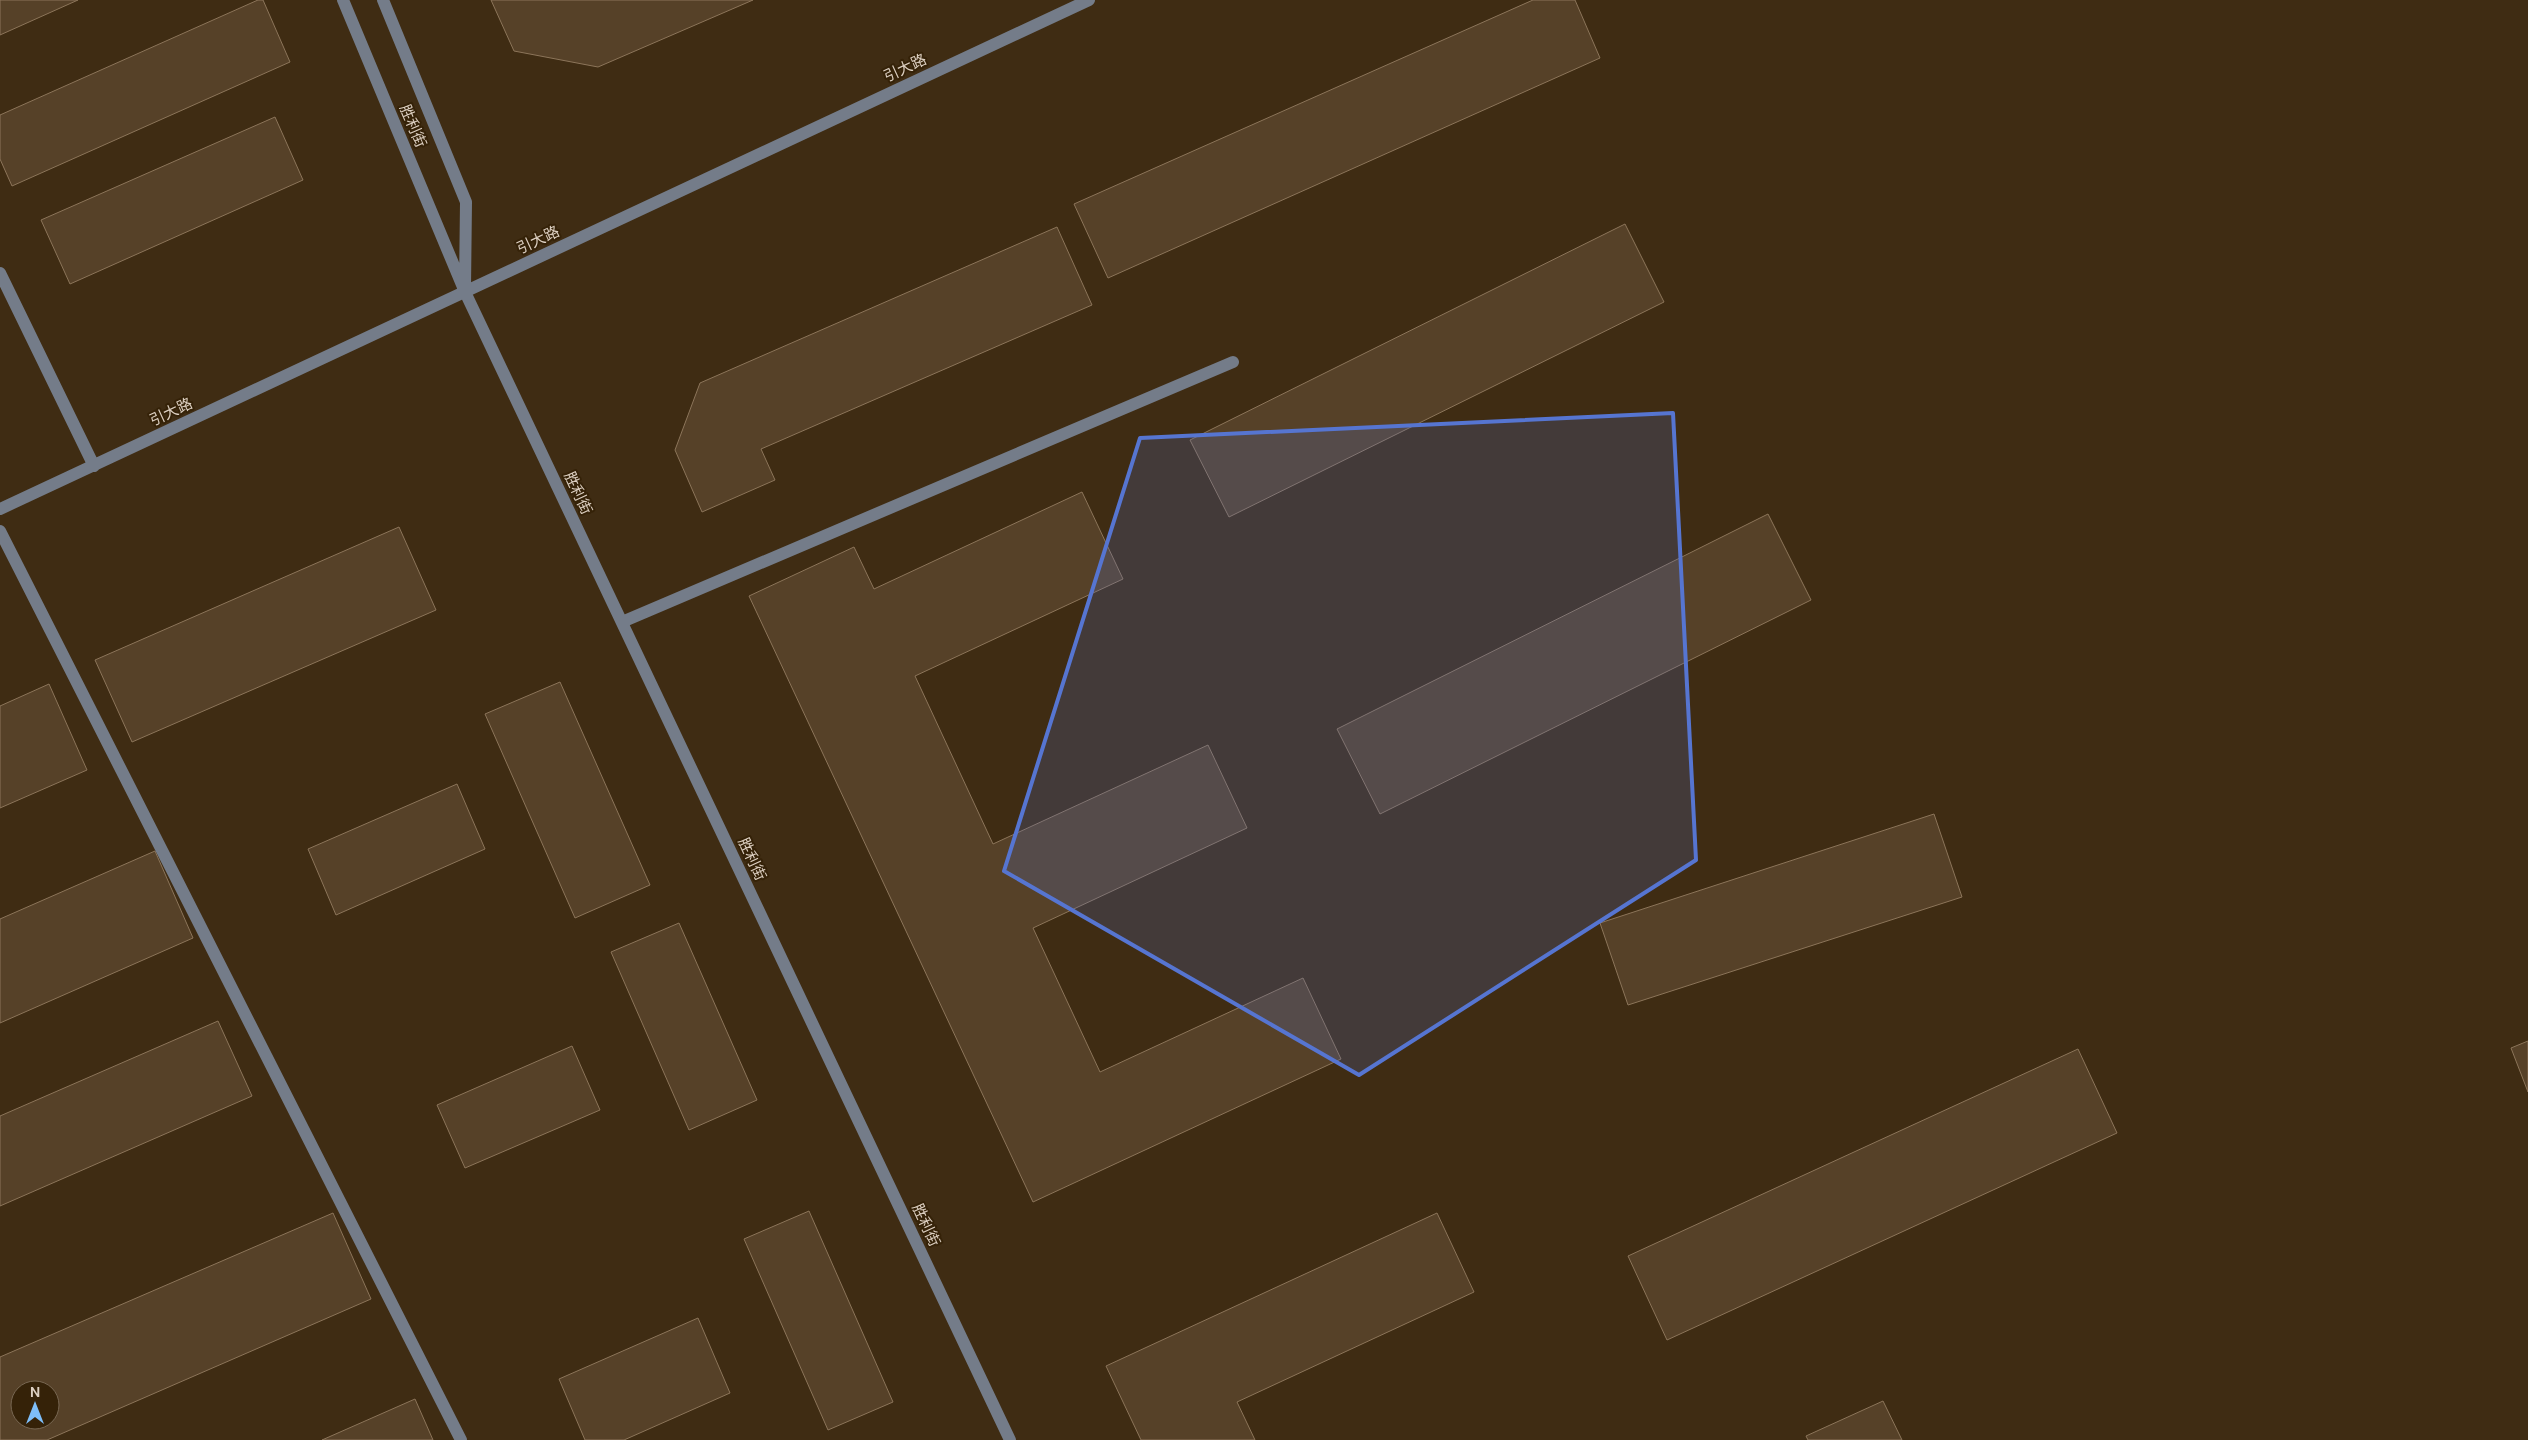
<svg xmlns="http://www.w3.org/2000/svg" width="2528" height="1440" viewBox="0 0 2528 1440" font-family="'DM Sans','Noto Sans SC',sans-serif">
<style>
.building{fill:#564128;stroke:#8c755a;fill-rule:evenodd}
.lines{fill:none;stroke-linecap:round;stroke-linejoin:round}
.minor{stroke:#747c89;stroke-width:12}
.marked{fill:#5675d1;fill-opacity:0.2;stroke:#5675d1;stroke-width:4;stroke-linejoin:round}
.labels{text-anchor:middle;dominant-baseline:central;stroke-width:4;stroke-linejoin:round;paint-order:stroke}
.street-label{font-size:15px;fill:#dccfc1;stroke:#352208}
</style>
<rect width="100%" height="100%" fill="#3f2c13"/>
<path class="building" d="M0,0H78L0,35Z
M258,0H263L290,62L12,186L0,159V115Z
M491,0H753L598,67L514,51Z
M1533,0H1575L1600,58L1108,278L1074,204Z
M275,117L303,180L70,284L41,220Z
M1625,224L1664,302L1229,517L1190,440Z
M1057,227L1092,305L761,449L775,480L702,512L675,450L700,383Z
M1082,492L1123,579L915,676L993,844L1208,745L1247,828L1033,928L1100,1072L1303,978L1341,1059L1033,1202L749,596L854,547L874,589Z
M1768,514L1811,600L1380,814L1337,729Z
M399,527L436,610L132,742L95,660Z
M560,682L650,885L575,918L485,714Z
M49,684L87,770L0,808V706Z
M457,784L485,849L336,915L308,849Z
M1934,814L1962,897L1628,1005L1600,923Z
M155,851L193,938L0,1023V919Z
M679,923L757,1100L689,1130L611,952Z
M218,1021L252,1096L0,1206V1116Z
M2528,1041V1092L2511,1048Z
M572,1046L600,1110L465,1168L437,1105Z
M2078,1049L2117,1133L1667,1340L1628,1256Z
M809,1211L893,1402L828,1430L744,1239Z
M333,1213L371,1299L47,1440H0V1357ZM20,1390H50V1420H20Z
M1437,1213L1474,1292L1237,1402L1255,1440H1141L1106,1366Z
M698,1318L730,1393L624,1440H585L559,1379Z
M415,1399L433,1440H322Z
M1883,1401L1902,1440H1808L1806,1436Z"/>
<g class="lines">
<path class="minor" d="M343,0L465,292L1010,1440
M383,0L466,202L465,287
M0,273L94,466
M0,509L1089,0
M0,531L461,1440
M622,622L1233,362"/>
</g>
<path class="marked" d="M1673,413L1696,860L1359,1075L1004,871L1140,438Z"/>
<g class="labels">
<g class="street-label">
<text transform="translate(905 68) rotate(-25)">引大路</text>
<text transform="translate(413 126) rotate(67)">胜利街</text>
<text transform="translate(538 240) rotate(-25)">引大路</text>
<text transform="translate(171 412) rotate(-25)">引大路</text>
<text transform="translate(578 493) rotate(65)">胜利街</text>
<text transform="translate(752 859) rotate(65)">胜利街</text>
<text transform="translate(926 1225) rotate(65)">胜利街</text>
</g>
</g>
<g transform="translate(35 1405)"><circle r="24" fill="#352208" stroke="#786752"/>
<path d="M0-4L9 19L0 12L-9 19Z" fill="#7ebef9"/>
<text y="-8" font-size="14" font-weight="bold" text-anchor="middle" fill="#dccfc1">N</text>
</g>
</svg>
